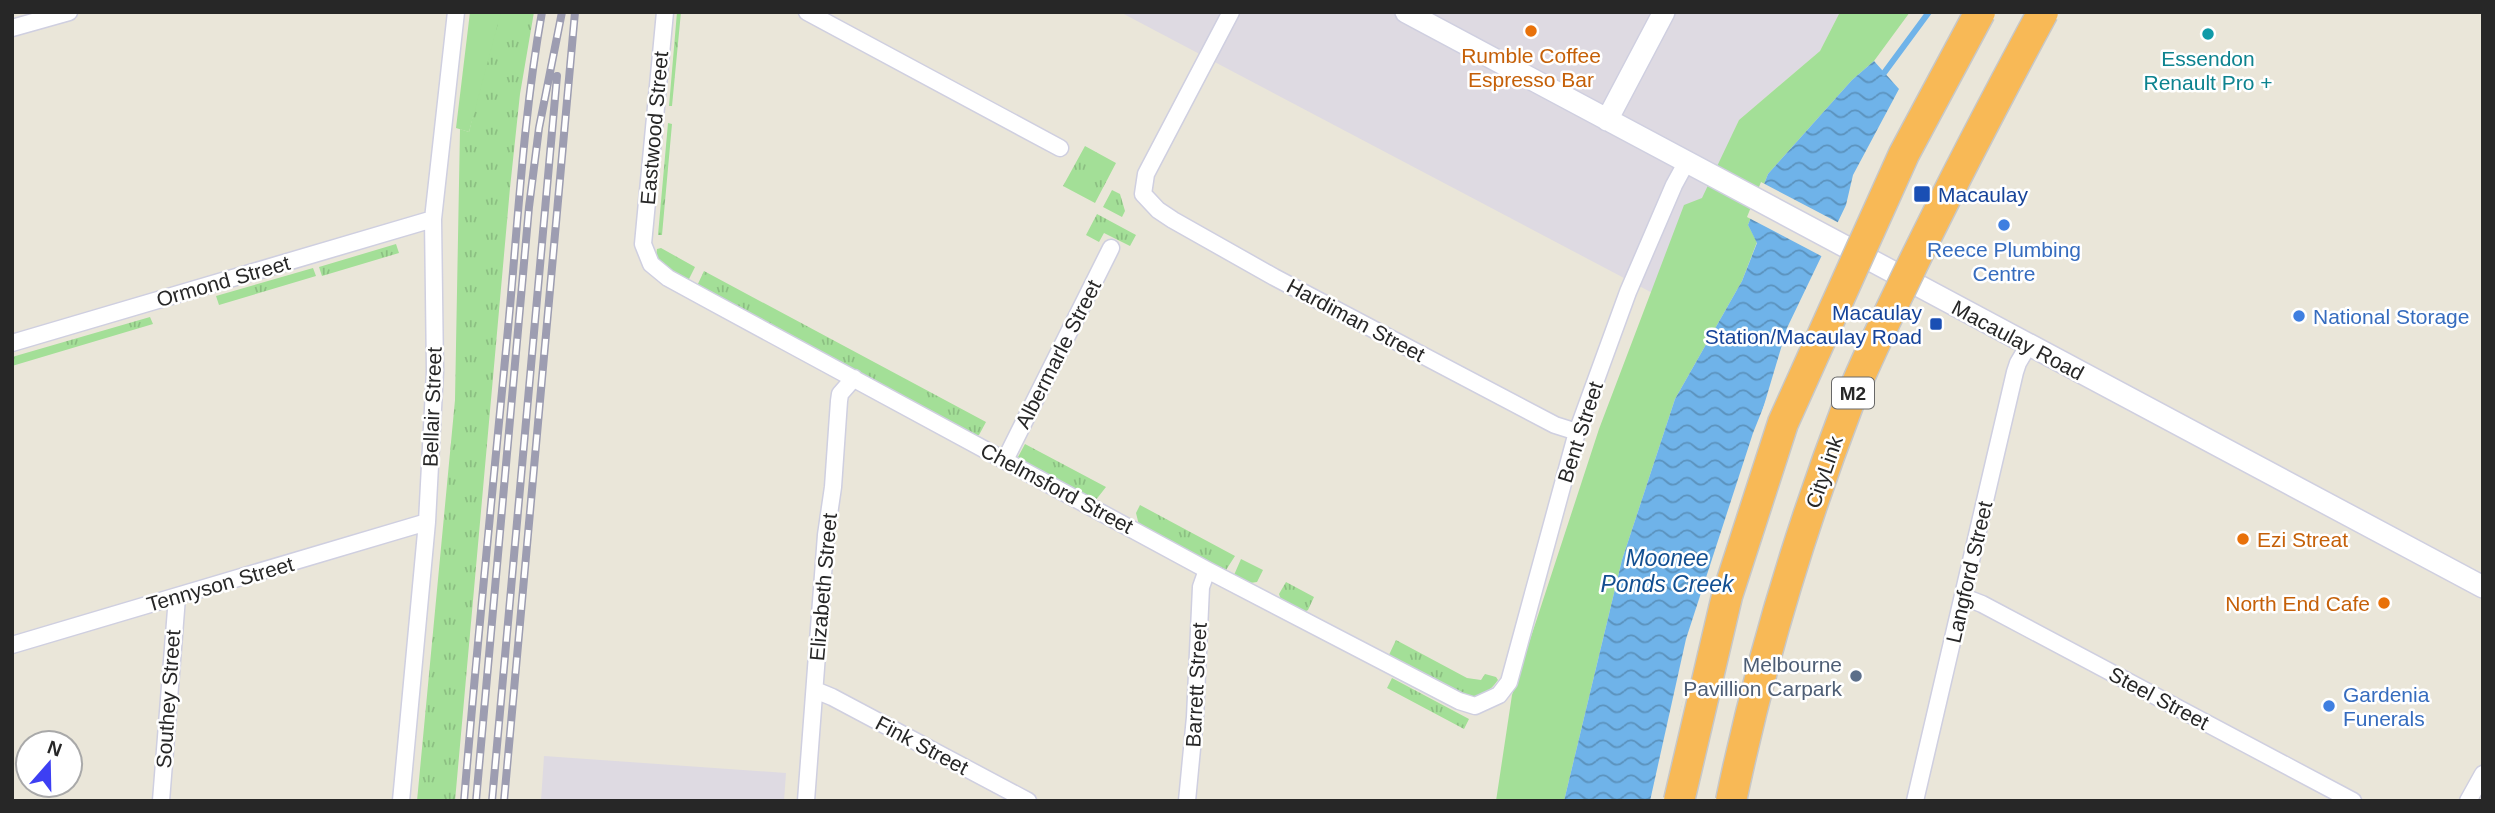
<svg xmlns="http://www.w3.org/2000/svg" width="2495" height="813" viewBox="0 0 2495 813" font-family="Helvetica,sans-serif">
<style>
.industrial{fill:#dedae2}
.grass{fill:url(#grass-tufts)}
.park{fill:#a3df97}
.water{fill:url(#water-waves)}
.pier{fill:#eae6d9}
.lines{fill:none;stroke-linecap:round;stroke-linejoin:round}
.stream{stroke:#6fb3e9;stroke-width:6}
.minor-casing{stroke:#cfcfe0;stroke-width:19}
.tertiary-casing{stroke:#cfcfe0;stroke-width:24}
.minor{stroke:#fff;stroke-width:16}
.tertiary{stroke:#fff;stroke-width:21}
.rail-casing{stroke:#9d9db1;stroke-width:8}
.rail{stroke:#fff;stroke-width:5;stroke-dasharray:16;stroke-linecap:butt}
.motorway-bridge-casing{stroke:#c7c7c7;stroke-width:33;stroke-linecap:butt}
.motorway-bridge{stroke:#f8b956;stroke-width:30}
.food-dot{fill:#e8710a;stroke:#fff;stroke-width:2.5}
.culture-dot{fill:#0f9aa8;stroke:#fff;stroke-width:2.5}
.transit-dot{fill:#1a4fb4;stroke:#fff;stroke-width:2.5}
.shop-dot{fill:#3f7fe0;stroke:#fff;stroke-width:2.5}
.service-dot{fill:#5c6f8a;stroke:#fff;stroke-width:2.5}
.labels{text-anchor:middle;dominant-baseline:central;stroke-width:5;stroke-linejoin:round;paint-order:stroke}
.shield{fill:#fff;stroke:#686868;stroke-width:2}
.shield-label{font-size:19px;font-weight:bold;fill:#272727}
.food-label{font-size:21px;fill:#c56008;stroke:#fff}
.culture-label{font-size:21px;fill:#0d838f;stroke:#fff}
.street-label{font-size:21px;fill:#272727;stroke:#fff}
.transit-label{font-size:21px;fill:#164399;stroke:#fff;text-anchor:start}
.shop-label{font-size:21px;fill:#366cbe;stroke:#fff;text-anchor:start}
.service-label{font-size:21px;fill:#4e5e75;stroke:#fff;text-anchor:end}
.water-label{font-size:23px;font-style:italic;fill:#124f91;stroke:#fff}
</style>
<defs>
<pattern id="grass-tufts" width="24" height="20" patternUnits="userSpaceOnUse" patternTransform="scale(1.75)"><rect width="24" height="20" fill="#a3df97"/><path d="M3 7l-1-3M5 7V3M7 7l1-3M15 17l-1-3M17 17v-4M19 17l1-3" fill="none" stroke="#8cbf82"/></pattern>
<pattern id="water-waves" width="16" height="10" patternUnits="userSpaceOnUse" patternTransform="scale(1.75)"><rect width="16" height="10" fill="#6fb3e9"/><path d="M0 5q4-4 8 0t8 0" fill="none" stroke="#5b92bd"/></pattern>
</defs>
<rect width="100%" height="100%" fill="#eae6d9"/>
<path class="industrial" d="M1120,12H1840L1820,51L1739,120L1660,297Z
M544,756L786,773L784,801H541Z"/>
<path class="grass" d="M497,12H534L520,94L510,188L455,801H417L455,400L460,129L469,132Z
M677,12H681L672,106H669Z
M668,123L672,124L662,235H658Z
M1085,146L1116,163L1095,203L1063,186Z
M1112,190L1120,194L1125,211L1122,217L1103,207Z
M1097,214L1136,235L1130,246L1104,233L1099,242L1086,235Z
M396,244L399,253L322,276L319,267Z
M661,248L695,267L687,283L655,263L657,249Z
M313,268L316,276L219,305L216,296Z
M704,271L986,422L979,435L976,436L696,288Z
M150,317L153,324L12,366V357Z
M1025,444L1106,487L1095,501L1022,462L1018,457Z
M1140,505L1235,556L1226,570L1139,525L1136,513Z
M1241,559L1263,570L1257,582L1250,583L1234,575Z
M1286,582L1314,597L1308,610L1304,612L1281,600L1279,594Z
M1396,640L1467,678L1481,680L1485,674L1496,677L1498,680C1488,694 1478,699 1461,696L1388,657Z
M1392,678L1469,719L1464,729L1387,688Z"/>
<path class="park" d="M470,12H501L469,132L456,128Z
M1840,12H1910L1874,61L1852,80L1768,174L1748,225L1757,242L1742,281L1675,399L1622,560L1564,801H1496L1512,695L1599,429L1684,205L1702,198L1739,120L1820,51Z"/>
<path class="water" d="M1874,61L1899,89L1853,175L1846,205L1787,328L1708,593L1659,801H1564L1622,560L1675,399L1742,281L1757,243L1748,225L1768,174L1852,80Z"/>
<path class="pier" d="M1761,182L1841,224L1825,258L1747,217Z
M1779,368L1711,594L1681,709L1663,801H1650L1686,639L1753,433Z"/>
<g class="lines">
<path class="stream" d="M1884,73L1929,12"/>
<g class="minor-casing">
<path id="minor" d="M665,12L643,244L651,264L668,278L712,302L1207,570L1459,701L1475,706L1499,695L1509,682L1577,432L1628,292L1674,185L1686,163
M807,12L1060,148
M1231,12L1146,174L1143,194L1158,210L1173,220L1274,277L1555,425L1577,432
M12,28L69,12
M12,343L433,219
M1005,460L1111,248
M1964,597L1982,604L2353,801
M12,645L427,522
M815,690L832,697L1028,801
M161,801L177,597
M401,801L427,522L435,371L433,219L456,12
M806,801L826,535L833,487L839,401L840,394L854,378
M1187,801L1195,717L1201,587L1207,570
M1915,801L2015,372L2018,363L2028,346
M2468,801L2483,774"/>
</g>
<g class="tertiary-casing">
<path id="tertiary" d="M1406,12L2483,587
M1607,120L1664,12"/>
</g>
<use href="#minor" class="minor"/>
<use href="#tertiary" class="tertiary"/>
<g class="rail-casing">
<path id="rail" d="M464,801C477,644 493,486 508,329C518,223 523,118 542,12
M476,801L529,207L539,128L562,12
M492,801L557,76
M504,801L575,12"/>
</g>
<use href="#rail" class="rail"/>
<g class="motorway-bridge-casing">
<path id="motorway-bridge" d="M1679,801L1727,596L1783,423L1904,154L1980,12
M1731,801C1759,667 1799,533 1848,405C1865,361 1887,318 1907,276C1950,187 1996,99 2043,12"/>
</g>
<use href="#motorway-bridge" class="motorway-bridge"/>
</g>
<g class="food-dot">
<circle cx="1531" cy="31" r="7"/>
<circle cx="2243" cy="539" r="7"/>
<circle cx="2384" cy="603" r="7"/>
</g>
<circle class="culture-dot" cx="2208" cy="34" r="7"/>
<g class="transit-dot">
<rect x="1913" y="185" width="18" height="18" rx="3.5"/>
<rect x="1929" y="317" width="14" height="14" rx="3.5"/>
</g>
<g class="shop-dot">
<circle cx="2004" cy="225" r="7"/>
<circle cx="2299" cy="316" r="7"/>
<circle cx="2329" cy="706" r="7"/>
</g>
<circle class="service-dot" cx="1856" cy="676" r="7"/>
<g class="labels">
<rect class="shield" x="1832" y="377.5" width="42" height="31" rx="5"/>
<g class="shield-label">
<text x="1853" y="393">M2</text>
</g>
<g class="food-label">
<text x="1531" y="55">Rumble Coffee<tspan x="1531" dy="24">Espresso Bar</tspan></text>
<text x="2257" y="539" text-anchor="start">Ezi Streat</text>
<text x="2370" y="603" text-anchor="end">North End Cafe</text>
</g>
<g class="culture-label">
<text x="2208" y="58">Essendon<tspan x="2208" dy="24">Renault Pro +</tspan></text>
</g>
<g class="street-label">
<text transform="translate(654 128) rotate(-85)">Eastwood Street</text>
<text transform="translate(223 281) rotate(-16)">Ormond Street</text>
<text transform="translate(1356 320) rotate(28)">Hardiman Street</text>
<text transform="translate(2018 340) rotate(28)">Macaulay Road</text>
<text transform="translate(1058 354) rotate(-63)">Albermarle Street</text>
<text transform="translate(432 407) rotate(-88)">Bellair Street</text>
<text transform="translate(1580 432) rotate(-72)">Bent Street</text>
<text transform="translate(1824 472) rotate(-71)">CityLink</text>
<text transform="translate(1057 488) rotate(28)">Chelmsford Street</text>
<text transform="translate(1969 572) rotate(-77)">Langford Street</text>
<text transform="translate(220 584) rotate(-16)">Tennyson Street</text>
<text transform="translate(823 587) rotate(-85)">Elizabeth Street</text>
<text transform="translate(1196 685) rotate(-87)">Barrett Street</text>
<text transform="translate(2159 698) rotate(28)">Steel Street</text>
<text transform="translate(168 699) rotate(-86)">Southey Street</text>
<text transform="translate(922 745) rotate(28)">Fink Street</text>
</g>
<g class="transit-label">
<text x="1938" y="194">Macaulay</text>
<text x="1922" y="312" text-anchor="end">Macaulay<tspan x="1922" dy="24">Station/Macaulay Road</tspan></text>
</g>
<g class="shop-label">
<text x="2004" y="249" text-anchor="middle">Reece Plumbing<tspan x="2004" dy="24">Centre</tspan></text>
<text x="2313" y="316">National Storage</text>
<text x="2343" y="694">Gardenia<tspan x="2343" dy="24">Funerals</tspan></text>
</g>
<g class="service-label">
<text x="1842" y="664">Melbourne<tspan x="1842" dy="24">Pavillion Carpark</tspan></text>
</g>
<g class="water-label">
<text x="1667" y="558">Moonee<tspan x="1667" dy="26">Ponds Creek</tspan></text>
</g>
</g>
<rect width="2495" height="813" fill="none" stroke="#272727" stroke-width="28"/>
<g transform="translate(49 764) rotate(20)"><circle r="33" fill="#ffffff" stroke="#a9a9a9" stroke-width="2"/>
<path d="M0-5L12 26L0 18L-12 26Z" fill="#3d3ff3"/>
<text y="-10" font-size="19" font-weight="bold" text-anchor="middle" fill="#272727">N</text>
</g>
</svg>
